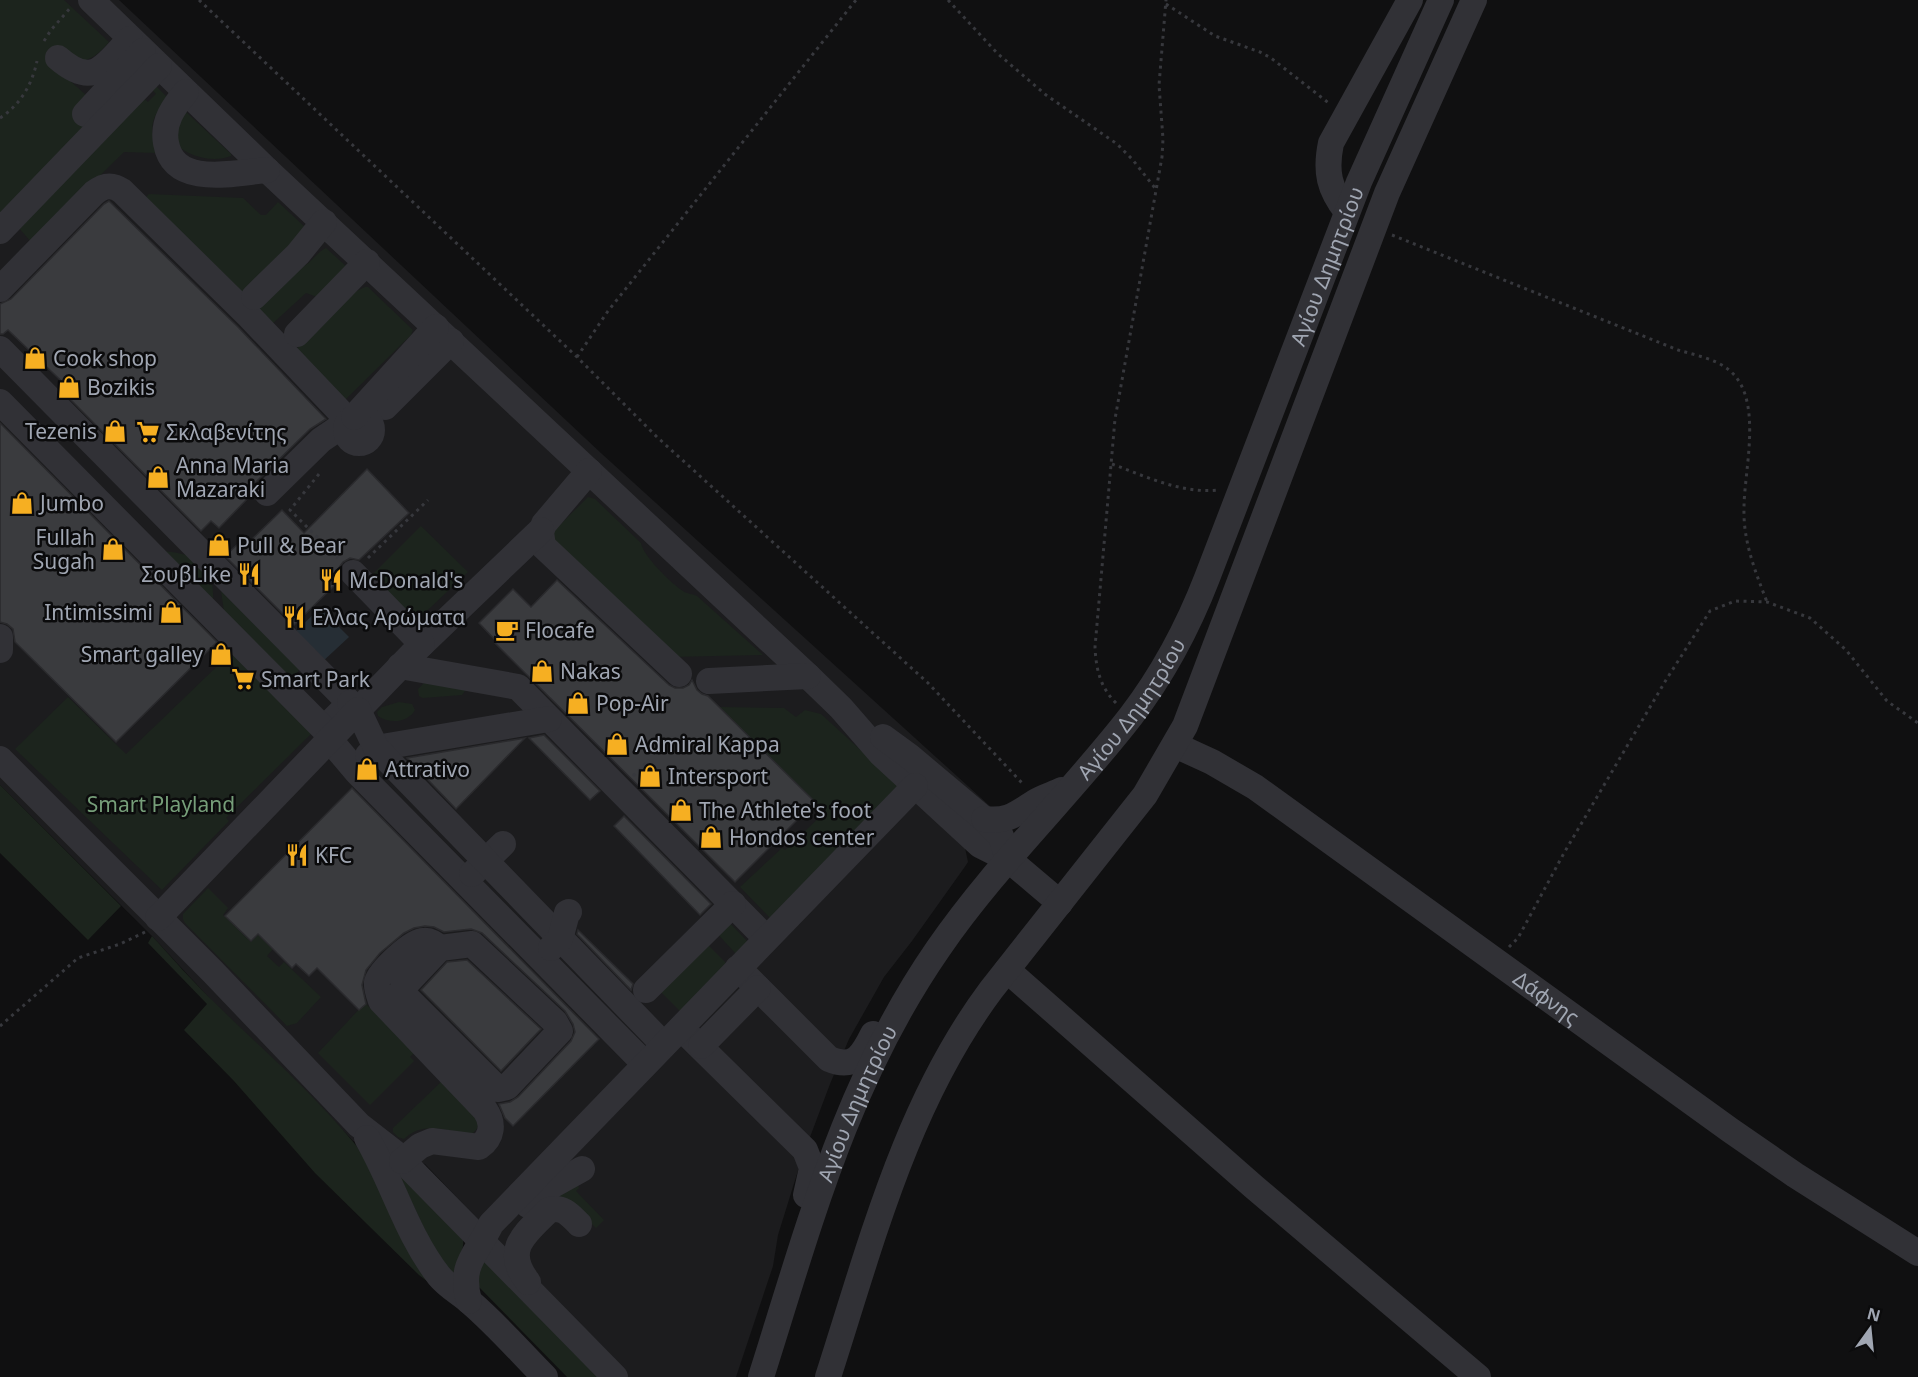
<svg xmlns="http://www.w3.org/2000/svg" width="1918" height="1377" viewBox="0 0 1918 1377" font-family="'Noto Sans',sans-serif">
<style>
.built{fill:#1c1c1e}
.green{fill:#1c241d}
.water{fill:#262e35}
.building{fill:#3a3b3e;stroke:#2a2a2d;stroke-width:1.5}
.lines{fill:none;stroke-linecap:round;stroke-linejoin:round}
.path{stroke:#37383d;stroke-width:3;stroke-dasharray:3 4.5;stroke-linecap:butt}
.minor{stroke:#313136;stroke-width:26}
.labels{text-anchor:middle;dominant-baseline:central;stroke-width:5;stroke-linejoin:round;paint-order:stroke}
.street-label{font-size:21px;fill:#a0a6b2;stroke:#0b0b0c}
.poi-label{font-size:21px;fill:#a0a6b2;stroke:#0b0b0c;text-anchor:start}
.park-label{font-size:21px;fill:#769e79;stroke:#0b0b0c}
</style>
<rect width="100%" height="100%" fill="#101011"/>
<path class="built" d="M0,0H119L602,454L991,807L965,848L968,862L964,868L912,941L884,977L849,1039L830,1084L801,1161L778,1235L773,1266L736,1377H628L425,1164L353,1141L307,1093L212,1001L152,936L0,785Z"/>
<path class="green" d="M0,0H64L109,42C90,65 80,61 52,65L86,95L96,124L0,219Z
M154,84L169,99C148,121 151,124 156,153L124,152L32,243L18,227L140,95L148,102L156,94L149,86Z
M185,111L231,154V156C213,163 191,157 176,145L178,115Z
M149,194L243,198L261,215H266L278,202L305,227L297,268C310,267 315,253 326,248L347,267L317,297L306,293L270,326L143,200Z
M365,287H368L413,330L411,335L345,400L294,351L355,292Z
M588,497L595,499L641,543C643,556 672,584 683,591C687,594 693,594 697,596L763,655L669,657L550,540L551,534Z
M421,526L468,572L412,625L369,578Z
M164,551C197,554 215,566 213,601Z
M221,591L299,669L298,672L291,676H285L225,618Z
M234,650L313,732L226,818L229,821L162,890L15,749L68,697L126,754Z
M424,683L465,688V691L462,695L423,698L419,696L418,689Z
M399,702L412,704L415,710C408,723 389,724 378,716L377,712L382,707Z
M720,707L784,708L796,717L805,710L821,714L900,786L771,919L740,887L782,848L785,850L825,812Z
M0,785L121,906L88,940L0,853Z
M208,888L228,908L223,915L251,942L258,935L273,949L267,956L279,967L284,962L321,997L297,1023L287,1026L185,923L183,919V914Z
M726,919L748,942L736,954L714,930Z
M152,936C172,958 193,982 215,1003C266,1053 322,1101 366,1158L445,1295L419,1275L315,1173L234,1081L184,1030L207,1004L148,943Z
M703,940L729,966L681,1012L655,986Z
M365,1003L415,1052L410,1057L414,1061L370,1105L318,1053Z
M442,1081C451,1090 479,1112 478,1125C478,1128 475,1131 473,1133L467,1134C445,1130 422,1121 404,1139L398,1137L393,1132V1128Z
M398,1173L463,1240C465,1253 453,1265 453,1280L444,1270Z
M575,1180L579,1188L576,1191L604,1220L596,1228L571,1203L556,1198Z
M484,1260L602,1377H567L478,1286L475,1269Z"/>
<path class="water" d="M320,608L349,637L321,663L293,634Z"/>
<path class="building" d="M109,201L238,327L326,419L310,429L256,482L253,488L252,494L219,528L211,521L201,531L71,400L76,395L8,330L3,334H0V304L11,299L104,204Z
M0,423L217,642L116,742L15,642L13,629L7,624L0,622Z
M367,469L409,513L359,560L350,558L343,562L338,569L340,580L294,625L225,556L240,542L244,547L282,510L304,533Z
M557,580L669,685L675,688H683L689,685L692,680L697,690L702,694L708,696L815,802L735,882L495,643L496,641L479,623L513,589L531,607Z
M544,735L600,791L590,800L529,738Z
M525,738L456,809L407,758Z
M352,788L599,1039L513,1126L505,1118L499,1104L510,1102L518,1097L571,1041L575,1032L573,1024L565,1011L482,933L471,929L444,932L434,927L425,926L414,928L404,933L380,953L366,970L362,985L366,1004L359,1010L317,968L309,976L296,964L292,968L258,934L251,941L225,916Z
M624,816L711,904L700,915L614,826Z
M578,930L633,984L631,990L577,934Z
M467,960L541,1029L501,1071L421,990L447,962Z"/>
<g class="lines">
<path class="path" d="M199,0L577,357L657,437L928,683L1023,784
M948,0L997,53L1046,95L1117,144L1132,159L1155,188
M1166,4L1215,36L1260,52L1271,58L1330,104
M44,41L51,30L72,6
M0,118C20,105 32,85 37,61
M1392,235L1678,350C1695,355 1716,359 1729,370C1764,398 1744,470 1744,508C1743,541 1755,571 1767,602
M577,357L608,311L856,0
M1112,464C1147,477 1182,494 1219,490
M319,474L290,510L338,558
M368,558L428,500
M1116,703C1100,687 1096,669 1095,647L1115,419L1162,157L1163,139L1159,85L1166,0
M633,776L649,760
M1509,947L1518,938L1564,853L1666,680L1710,611L1735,601L1767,602L1810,618L1846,650L1887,701L1918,723
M0,1026L78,958L120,944L145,932"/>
<g class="minor">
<path d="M91,0L267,170L808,676L841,708L881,754L970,836L980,845L1008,859L1060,903"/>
<path d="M58,58C94,89 104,66 130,39"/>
<path d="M186,92C174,106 162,122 166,143C174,188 234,173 267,170"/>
<path d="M85,114L143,51"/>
<path d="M1347,212C1329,189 1325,172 1331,143L1410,0"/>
<path d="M0,231L159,66"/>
<path d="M0,289L94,193C104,185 112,184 122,191L249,316L349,421L321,440L267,493"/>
<path d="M254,297L298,254L324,222"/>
<path d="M297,334L367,262"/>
<path d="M0,349L350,703L331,722"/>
<path d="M0,402L324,729L329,739L357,772L645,1064"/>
<path d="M385,407L451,341"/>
<circle cx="359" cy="430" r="13"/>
<path d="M354,417L436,327"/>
<path d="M589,471L544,524L541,532L543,546L679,674"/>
<path d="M0,637V650"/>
<path d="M422,644L541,530"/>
<path d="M400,666L518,687L759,931"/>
<path d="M709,681L808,676"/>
<path d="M350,703L358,710L422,644L353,573"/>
<path d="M883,737L909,756L984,819L1001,836L1008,859"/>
<path id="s1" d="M1175,745L1212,762L1255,787L1730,1130L1795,1175L1918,1253"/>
<path d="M368,755L376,748L549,719"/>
<path d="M0,759L212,971L359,1125L395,1153L615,1377"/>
<path d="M984,819C1008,822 1016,814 1035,802C1043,797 1054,794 1062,790"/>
<path d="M472,874L503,844"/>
<path d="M158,918L358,710L376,748L664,1045"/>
<path d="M551,948L560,939L567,913L569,912"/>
<path d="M738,968L829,1059C855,1070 863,1054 873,1034"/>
<path d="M1007,970L1254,1187L1478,1377"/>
<path d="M646,990L733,904"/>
<path d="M681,1028L805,1150L812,1168L806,1195"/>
<path d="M701,1046L758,988"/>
<path d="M367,1138C393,1183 407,1235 439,1276C448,1287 460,1293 470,1302C497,1325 520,1352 545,1377"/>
<path d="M402,1161L420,1146L432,1141L479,1147C493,1137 494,1123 485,1110L381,1001C379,995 376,988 377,982C380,971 412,941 423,941C430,940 435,944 440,948L472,944L555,1022L560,1031L507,1087L498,1089L401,992L404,986L440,948"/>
<path d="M528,1205L546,1189L582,1169"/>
<path d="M528,1282C502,1249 526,1233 549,1210C563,1206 570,1215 579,1224"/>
<path d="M469,1301C459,1264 476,1256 491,1224L915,786"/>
<path id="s2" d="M761,1377C809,1226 846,1082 938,949C995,866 1069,796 1131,716C1163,674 1188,627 1207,578L1359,182L1441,0"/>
<path d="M828,1377C871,1244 906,1104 991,990L1145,795L1185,726L1387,193L1474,0"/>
</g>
</g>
<defs>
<g id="shop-bare" transform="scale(1.8)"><path d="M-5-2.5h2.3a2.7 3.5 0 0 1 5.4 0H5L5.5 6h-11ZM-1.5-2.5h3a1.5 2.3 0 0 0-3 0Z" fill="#f6af22" stroke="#0b0b0c" stroke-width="2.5" paint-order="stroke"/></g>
<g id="supermarket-bare" transform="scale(1.8)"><path d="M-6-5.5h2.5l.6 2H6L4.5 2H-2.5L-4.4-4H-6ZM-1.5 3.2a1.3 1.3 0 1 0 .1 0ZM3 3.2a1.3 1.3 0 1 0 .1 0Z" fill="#f6af22" stroke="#0b0b0c" stroke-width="2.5" paint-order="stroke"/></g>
<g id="restaurant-bare" transform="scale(1.8)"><path d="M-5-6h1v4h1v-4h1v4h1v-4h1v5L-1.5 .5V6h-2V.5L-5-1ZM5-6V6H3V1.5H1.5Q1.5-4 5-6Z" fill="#f6af22" stroke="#0b0b0c" stroke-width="2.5" paint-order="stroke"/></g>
<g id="cafe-bare" transform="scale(1.8)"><path d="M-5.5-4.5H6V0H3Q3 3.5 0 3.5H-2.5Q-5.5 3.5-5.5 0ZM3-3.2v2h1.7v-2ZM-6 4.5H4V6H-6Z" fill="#f6af22" stroke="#0b0b0c" stroke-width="2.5" paint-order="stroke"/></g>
</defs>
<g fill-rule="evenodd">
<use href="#shop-bare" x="35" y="358"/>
<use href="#shop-bare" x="69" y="387"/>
<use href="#shop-bare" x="115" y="431"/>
<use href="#supermarket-bare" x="148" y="432"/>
<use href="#shop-bare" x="158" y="477"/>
<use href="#shop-bare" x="22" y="503"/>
<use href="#shop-bare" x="219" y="545"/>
<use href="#shop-bare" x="113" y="549"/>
<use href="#restaurant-bare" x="249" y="574"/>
<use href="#restaurant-bare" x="331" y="580"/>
<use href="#shop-bare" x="171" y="612"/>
<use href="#restaurant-bare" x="294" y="617"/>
<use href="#cafe-bare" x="507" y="630"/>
<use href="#shop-bare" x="221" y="654"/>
<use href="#shop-bare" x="542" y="671"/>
<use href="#supermarket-bare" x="243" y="679"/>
<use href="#shop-bare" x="578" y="703"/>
<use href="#shop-bare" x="617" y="744"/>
<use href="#shop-bare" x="367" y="769"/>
<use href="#shop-bare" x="650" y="776"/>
<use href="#shop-bare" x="681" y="810"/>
<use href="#shop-bare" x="711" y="837"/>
<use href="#restaurant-bare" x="297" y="855"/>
</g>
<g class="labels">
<g class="street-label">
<text stroke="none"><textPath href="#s2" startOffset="1260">Αγίου Δημητρίου</textPath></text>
<text stroke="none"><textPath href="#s2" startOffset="774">Αγίου Δημητρίου</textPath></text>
<text stroke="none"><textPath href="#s1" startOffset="450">Δάφνης</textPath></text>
<text stroke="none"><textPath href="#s2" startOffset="290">Αγίου Δημητρίου</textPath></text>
</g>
<g class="poi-label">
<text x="53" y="358">Cook shop</text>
<text x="87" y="387">Bozikis</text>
<text x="97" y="431" text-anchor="end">Tezenis</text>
<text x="166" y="432">Σκλαβενίτης</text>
<text x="176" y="465">Anna Maria<tspan x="176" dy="24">Mazaraki</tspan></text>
<text x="40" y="503">Jumbo</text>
<text x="95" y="537" text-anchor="end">Fullah<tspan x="95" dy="24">Sugah</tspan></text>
<text x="237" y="545">Pull &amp; Bear</text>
<text x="231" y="574" text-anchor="end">ΣουβLike</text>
<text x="349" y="580">McDonald's</text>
<text x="153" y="612" text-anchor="end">Intimissimi</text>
<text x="312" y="617">Ελλας Αρώματα</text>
<text x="525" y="630">Flocafe</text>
<text x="203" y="654" text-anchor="end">Smart galley</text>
<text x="560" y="671">Nakas</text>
<text x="261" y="679">Smart Park</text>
<text x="596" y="703">Pop-Air</text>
<text x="635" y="744">Admiral Kappa</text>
<text x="385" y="769">Attrativo</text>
<text x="668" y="776">Intersport</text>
<text x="699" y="810">The Athlete's foot</text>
<text x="729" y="837">Hondos center</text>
<text x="315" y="855">KFC</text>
</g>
<g class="park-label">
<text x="161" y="804">Smart Playland</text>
</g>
</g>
<g transform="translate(1870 1329) rotate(15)" stroke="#0b0b0c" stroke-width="4.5" paint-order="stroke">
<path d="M0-4.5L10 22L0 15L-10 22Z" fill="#a0a6b2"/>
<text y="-9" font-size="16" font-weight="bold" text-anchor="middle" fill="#a0a6b2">N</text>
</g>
</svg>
